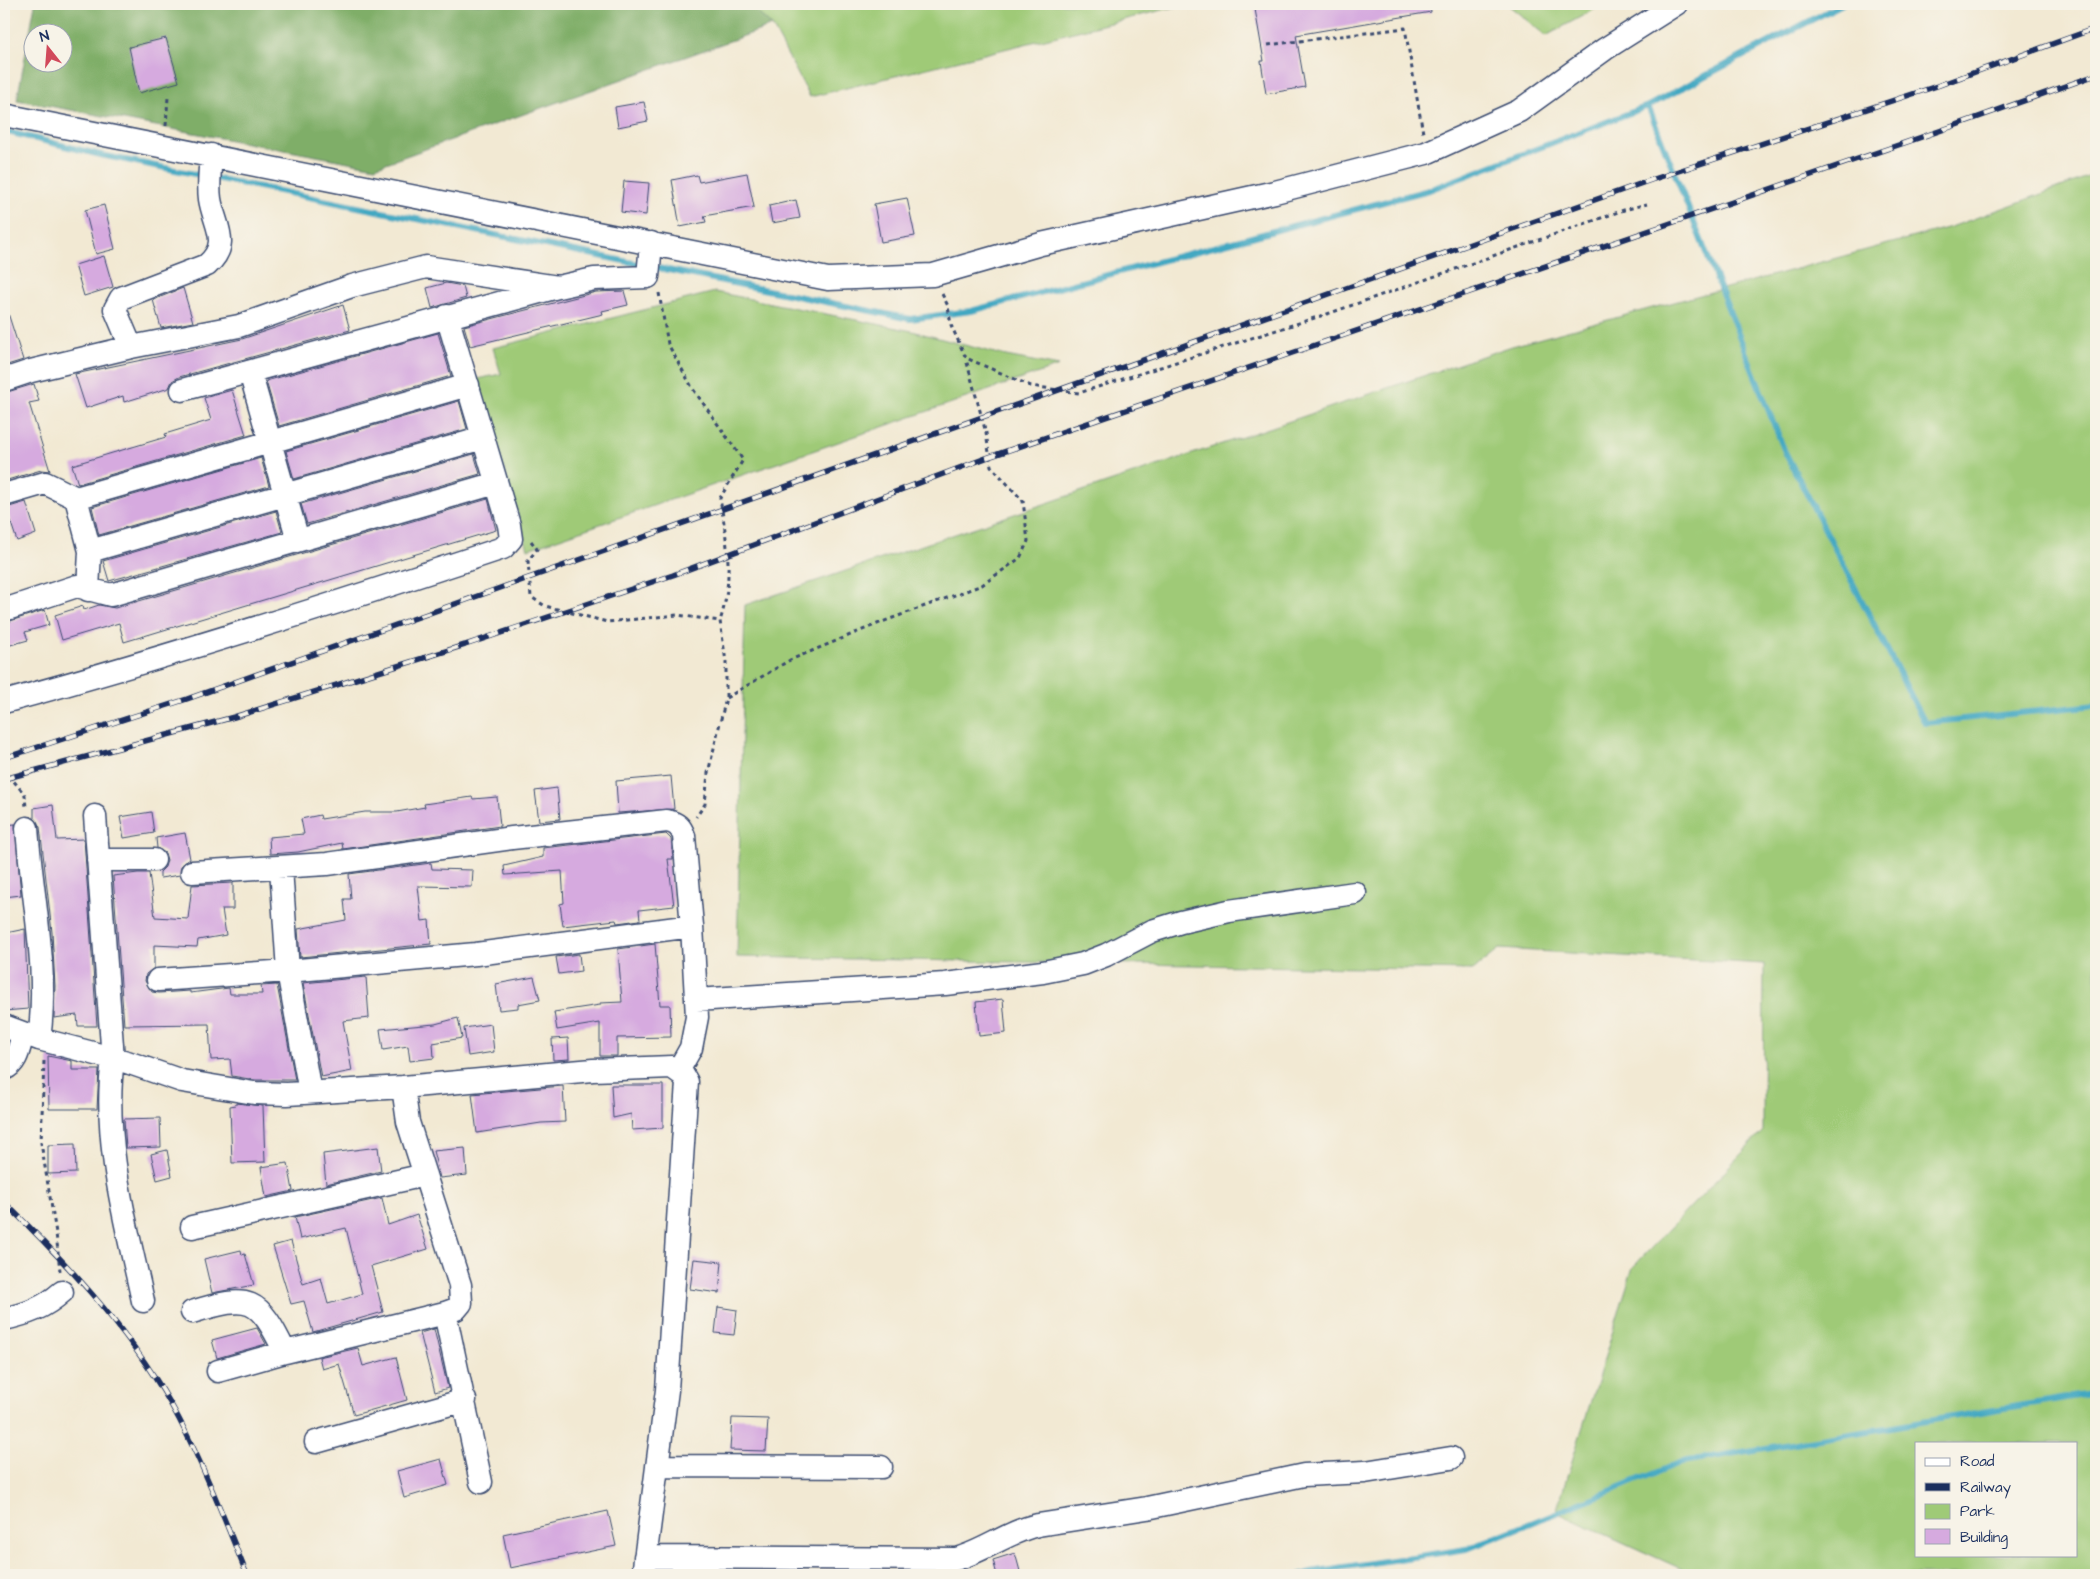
<svg xmlns="http://www.w3.org/2000/svg" width="2100" height="1579" viewBox="0 0 2100 1579" font-family="'Architects Daughter',sans-serif">
<style>
.green{fill:#9fca77;stroke:#5d7c6a;fill-rule:evenodd}
.forest{fill:#7fae68;stroke:#4d6e63;fill-rule:evenodd}
.lines{fill:none;stroke-linecap:round;stroke-linejoin:round}
.stream{stroke:#42a8c2;stroke-width:6}
.building{fill:#d6aadf}
.minor-casing{stroke:#3b4b70;stroke-width:25}
.path{stroke:#3b4b70;stroke-width:3;stroke-dasharray:4 4;stroke-linecap:butt}
.minor{stroke:#fff;stroke-width:22}
.rail-casing{stroke:#1b2f5e;stroke-width:5.5}
.rail{stroke:#f7f3e8;stroke-width:4;stroke-dasharray:11;stroke-linecap:butt}
</style>
<rect width="100%" height="100%" fill="#f7f3e8"/>
<filter id="ink" filterUnits="userSpaceOnUse"><feTurbulence type="fractalNoise" baseFrequency=".02" numOctaves="2"/><feDisplacementMap in="SourceGraphic" scale="10" xChannelSelector="R" yChannelSelector="G"/><feConvolveMatrix kernelMatrix="1 2 1 2 8 2 1 2 1" color-interpolation-filters="sRGB"/></filter>
<filter id="wash" filterUnits="userSpaceOnUse"><feTurbulence type="fractalNoise" baseFrequency=".0096" numOctaves="4" result="noise"/><feDisplacementMap in="SourceGraphic" scale="20" xChannelSelector="R" yChannelSelector="G"/><feGaussianBlur stdDeviation="1.12" result="paint"/><feColorMatrix in="noise" values="0 0 0 0 0 0 0 0 0 0 0 0 0 0 0 0 0 1.4 0 .05"/><feComposite in="paint" operator="in"/></filter>
<g filter="url(#wash)">
<rect width="100%" height="100%" fill="#f2e9d3"/>
<path class="green" d="M748,4H1187L810,97L772,26Z
M1507,4H1604L1546,36Z
M2096,174V1575H1695L1556,1512L1633,1267L1763,1131L1764,964L1499,949L1473,970L737,957L745,605L1512,346L1951,227ZM1916,1443H2076V1555H1916Z
M715,292L912,331L1006,356L1059,366L528,549L477,379L501,374L493,348Z"/>
<path class="forest" d="M35,4H748L772,26L375,167L17,100ZM32,32H62V62H32Z"/>
<g class="lines">
<path class="stream" d="M1648,106L1842,4
M4,131L101,155L910,319L971,311L1429,190L1648,106L1785,452L1925,723L2096,705
M1302,1575L1311,1572L1467,1549L1682,1462L2096,1393"/>
</g>
<g id="blocks">
<path class="building" d="M1284,4H1430L1431,12L1296,35L1305,87L1266,94L1261,61H1264L1255,9Z
M166,38L179,82L139,93L129,47Z
M644,102L648,121L618,127L615,107Z
M747,173L754,207L704,216L706,222L680,227L672,180L697,175L699,182Z
M624,181L649,183L646,215L621,212Z
M907,198L915,236L881,242L874,204Z
M796,200L800,218L772,223L769,206Z
M104,205L115,249L96,254L85,210Z
M104,256L113,287L84,296L75,265Z
M446,283L463,286L466,298L432,308L427,288Z
M183,288L193,322L161,328L153,300Z
M624,291L628,305L602,311L603,314L470,346L464,326L596,292Z
M343,305L350,330L179,377L172,381L169,388L124,402L123,396L86,408L75,374L242,339Z
M7,310L23,360L4,366V311Z
M438,333L451,376L279,426L266,381Z
M34,384L39,401L29,403L50,471L41,470L4,481V393Z
M232,390L246,435L78,484L72,465L166,437L165,434L211,420L204,398Z
M459,401L467,429L294,479L286,451Z
M474,454L480,474L307,524L301,504Z
M261,458L269,486L99,535L92,507Z
M488,499L496,530L124,642L119,623L62,640L55,615L83,606L84,610L99,605L115,608Z
M26,502L36,534L17,541L6,508Z
M276,511L282,532L109,581L103,561Z
M45,610L49,625L25,632L28,640L7,646L4,623Z
M671,776L674,809L618,813L616,781Z
M557,788L560,819L539,821L535,791Z
M472,797L473,799L497,797L500,826L343,849L342,843L298,852L270,854L269,837L304,834L301,819L320,815L321,819L365,812H397L425,807L424,804Z
M53,805L57,840L84,839L97,1026H78L77,1015L54,1018L55,986L52,932L40,827L34,818V808Z
M151,812L154,833L124,838L120,817Z
M15,824L21,895L4,897V825Z
M185,833L190,859L181,866L180,875L160,878V872L165,867L167,860L165,853L157,848L156,838Z
M666,834L671,839L673,859H668L674,906L639,910L640,920L617,923L616,920L563,926L560,904L564,903L562,871L505,875L504,866L543,857V848Z
M431,863L432,869L473,870L472,887L418,886L422,921L429,920L431,944L300,957L298,929L346,920L344,899H351L349,874Z
M138,873H149L155,917L188,919L192,885L233,883V909H222L226,935L198,940L197,947L154,945V968L146,974L145,981L152,992L159,993L190,991V993L229,988L230,994H262L261,986L277,985L295,1080H255L232,1076L230,1059L211,1060L209,1024L124,1025L113,876Z
M25,929L28,1009L4,1011V938H7L6,933Z
M655,944L660,1005H670L671,1037L617,1038V1056H600V1023L557,1030L554,1012L600,1005V1003L622,1002L618,949Z
M579,954L581,971L559,974L556,957Z
M366,977L369,1018L343,1021L352,1071L321,1077L303,983Z
M534,977L540,1000L518,1004V1008L499,1010L496,984Z
M1003,999L1006,1033L979,1036L976,1002Z
M458,1018L462,1038L433,1043L434,1058L410,1061L408,1046L383,1050L380,1029L435,1024Z
M491,1024L494,1052L468,1056L464,1028Z
M568,1038L569,1059L553,1060L552,1039Z
M48,1056L72,1061V1070H99L97,1109H49Z
M611,1085H663V1128L632,1130L631,1114L613,1118Z
M563,1086L565,1122L541,1123L477,1133L472,1094Z
M236,1103L263,1106L265,1162L232,1163L230,1106L236,1105Z
M160,1118L161,1147L126,1148L124,1119Z
M75,1144L76,1173L48,1174V1145Z
M378,1147L381,1171L326,1184L323,1154Z
M465,1148L467,1175L440,1178L433,1151Z
M167,1150L172,1176L157,1180L151,1154Z
M288,1163L293,1191L266,1197L261,1167Z
M382,1198L388,1225L417,1215L428,1249L371,1266L383,1312L313,1332L304,1301L291,1304L273,1246L291,1241L303,1284L321,1278L328,1304L362,1294L346,1228L300,1239L295,1217Z
M241,1250L242,1255L245,1254L254,1285L212,1293L204,1259Z
M694,1259L722,1262L719,1293L690,1289Z
M718,1307L737,1310L734,1335L715,1333Z
M257,1328L266,1344L217,1358L212,1340Z
M434,1329L448,1388L435,1392L420,1333Z
M358,1348L363,1366L396,1357L407,1400L354,1415L339,1364L322,1369L319,1357Z
M732,1418L768,1419L766,1451L730,1450Z
M441,1459L448,1485L404,1498L397,1471Z
M608,1511L616,1546L510,1568L503,1534Z
M1015,1553L1021,1575H997L993,1560Z"/>
</g>
</g>
<g filter="url(#ink)">
<use href="#blocks" fill-opacity="0" stroke="#3b4b70" stroke-width="1"/>
<g class="lines">
<g class="minor-casing">
<path id="minor" d="M4,115L828,279L933,275L1041,244L1275,192L1426,153L1519,111L1605,49L1676,4
M131,347L115,309L121,298L207,265C232,243 214,225 210,199C208,185 210,169 211,155
M250,372L298,540
M4,380L31,371L131,347L239,326L352,286L426,267L558,287
M182,390L558,287L594,279L648,277L651,243
M4,495L45,483L76,498L468,385
M76,498L90,551L88,590
M90,551L483,438
M4,610L77,586L111,595L496,483
M4,702C172,656 338,603 503,548L511,539L509,525L447,316
M95,816L113,1059C102,1140 126,1223 143,1301
M27,828C32,899 49,969 39,1039
M98,860H154
M281,868L288,971L310,1092
M192,872L327,864L512,838L667,821C677,823 681,827 684,836L692,926L697,1017L691,1048L678,1071
M158,980L288,971L476,954L692,926
M696,1000L945,984L1043,972L1083,964L1106,955L1152,931L1181,922L1229,911L1355,893
M4,1026L39,1039L127,1062L182,1081L254,1093L287,1094L403,1087L593,1070L672,1067L683,1075L687,1082L667,1390L643,1575
M4,1069C18,1063 19,1047 23,1034
M403,1087L408,1122L460,1285L461,1303L456,1309L445,1313L481,1482
M192,1227L425,1175
M192,1312C251,1294 258,1297 285,1352
M4,1319C27,1314 44,1308 62,1292
M218,1371L285,1352L445,1313
M316,1442L465,1400
M657,1466L881,1467
M645,1557L956,1559C985,1551 1009,1531 1038,1525L1147,1508L1304,1475L1365,1472L1451,1458"/>
</g>
<path class="path" d="M1268,45L1405,28L1423,133
M166,126L168,97
M659,293L668,344L693,389L743,460L720,498C727,542 734,578 720,621
M942,294L948,306L951,325L966,358L1031,386L1079,393L1330,313L1624,210L1647,204
M531,541L537,549L528,561L531,597L545,606L607,622L677,615L720,621L726,662V698L708,773L705,804L696,817
M726,698L790,660L882,622L982,585L1020,558L1028,541L1023,501L991,466L986,433L966,359
M4,769L25,795L26,808
M44,1061L41,1143L56,1233L60,1271"/>
<use href="#minor" class="minor"/>
<g class="rail-casing">
<path id="rail" d="M4,758L187,699L1651,180L1937,86L2096,28
M4,779L234,717L465,645L673,575L986,458L1945,129L2096,75
M4,1202C70,1266 136,1337 179,1419C205,1469 226,1523 247,1575"/>
</g>
<use href="#rail" class="rail"/>
</g>
</g>
<rect width="2100" height="1579" fill="none" stroke="#f7f3e8" stroke-width="20"/>
<rect x="1915" y="1442" width="162" height="115" fill="#f7f3e8" stroke="#9fa5b1"/>
<rect x="1925" y="1458" width="25" height="8" fill="#ffffff" stroke="#9fa5b1"/>
<text x="1960" y="1466" font-size="15" fill="#1b2f5e">Road</text>
<rect x="1925" y="1483" width="25" height="8" fill="#1b2f5e" stroke="#9fa5b1"/>
<text x="1960" y="1492" font-size="15" fill="#1b2f5e">Railway</text>
<rect x="1925" y="1504" width="25" height="15" fill="#9fca77" stroke="#9fa5b1"/>
<text x="1960" y="1516" font-size="15" fill="#1b2f5e">Park</text>
<rect x="1925" y="1529" width="25" height="15" fill="#d6aadf" stroke="#9fa5b1"/>
<text x="1960" y="1542" font-size="15" fill="#1b2f5e">Building</text>
<g transform="translate(48 48) rotate(343)"><circle r="24" fill="#f7f3e8" stroke="#9fa5b1"/>
<path d="M0-4L9 19L0 12L-9 19Z" fill="#d1495b"/>
<text y="-8" font-size="14" font-weight="bold" text-anchor="middle" fill="#1b2f5e">N</text>
</g>
</svg>
